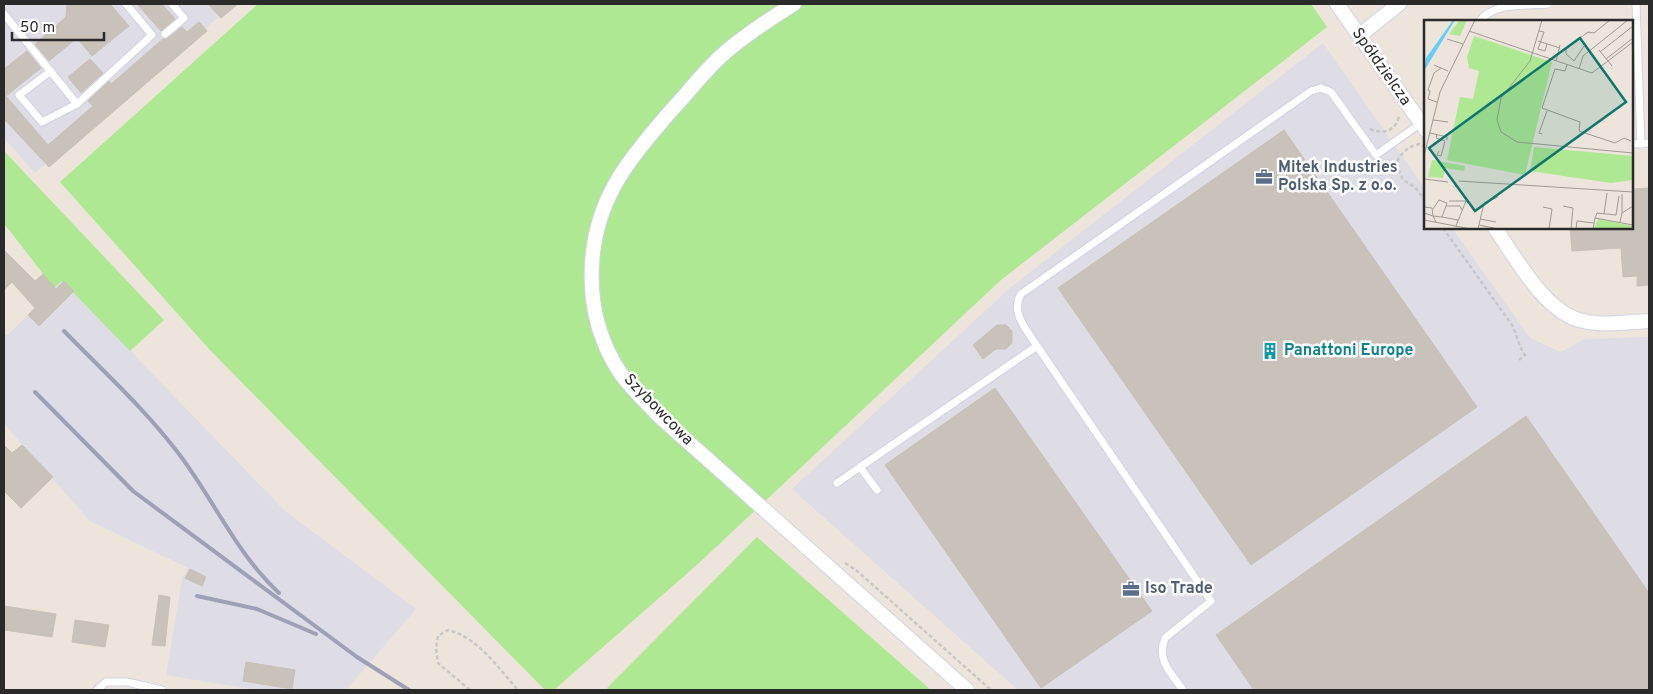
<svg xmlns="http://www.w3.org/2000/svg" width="1653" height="694" viewBox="0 0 1653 694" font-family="Overpass,sans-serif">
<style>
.industrial{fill:#dedce5}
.green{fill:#afe893}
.building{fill:#c8c2ba;stroke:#c8c1b4}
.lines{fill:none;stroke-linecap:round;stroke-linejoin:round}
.service-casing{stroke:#d0d3e4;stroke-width:9}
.minor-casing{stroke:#d0d3e4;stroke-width:16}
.path{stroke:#c8c8c8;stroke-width:2.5;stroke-dasharray:4 2.5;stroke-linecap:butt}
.service{stroke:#fff;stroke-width:7}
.minor{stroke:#fff;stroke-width:14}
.rail{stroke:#9da0b6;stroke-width:4}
.labels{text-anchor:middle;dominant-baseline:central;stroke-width:5;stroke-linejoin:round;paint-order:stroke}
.street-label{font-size:16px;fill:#2a2a2a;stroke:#fff}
.service-label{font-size:16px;font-weight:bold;fill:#4e5e75;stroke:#fff;text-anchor:start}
.culture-label{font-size:16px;font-weight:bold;fill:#0d838f;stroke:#fff;text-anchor:start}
.inset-road{fill:none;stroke:#9f9a94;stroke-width:1}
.view{fill:#0f766e;fill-opacity:0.15;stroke:#0f766e;stroke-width:2.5}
.inset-edge{fill:none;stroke:#2a2a2a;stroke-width:2.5}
</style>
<rect width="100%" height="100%" fill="#ede5db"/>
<path class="industrial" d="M4,4H234L35,173L4,138Z
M1323,43L1425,189L1426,228H1452L1530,338L1561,352L1585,339L1649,337V690H1018L792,489L1010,288Z
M62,280L285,511L416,609L346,690H258L166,675L182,579L188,568L90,521L4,424V333L8,335Z"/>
<path class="green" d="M258,4H1311L1327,27L1001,280L699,563L554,690H545L209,349L60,182Z
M4,151L164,320L130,351L62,281L54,288L6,226L4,227Z
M757,537L931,690H605Z"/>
<path class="building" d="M67,4H110L129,26L92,56L77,38L49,61L35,44L66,17Z
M137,4H162L175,19L161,31Z
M208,4H238L221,18Z
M199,22L207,31L49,167L6,121H4V69L27,51L41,68L6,96L48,145L93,106L88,101L109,81L111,84L163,39L168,38L182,27L187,32Z
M90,59L103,73L81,93L68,77Z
M1284,130L1477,407L1251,565L1058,288Z
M1649,188V285L1637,286V276L1623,277L1621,248L1572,251L1570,228H1632V189Z
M4,250L35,281L43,274L56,289L64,281L74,291L39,326L28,315L35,308L12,282L4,290Z
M997,325H1006L1012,331V343L1006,349H996L983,359L973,345Z
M995,388L1152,611L1041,688L885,465Z
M1526,416L1649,593V690H1254L1216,635Z
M4,445L12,453L22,445L53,477L21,508L4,491Z
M190,569L206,577L202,586L185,578Z
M159,595L170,597L165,646L152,645Z
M4,606L56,614L52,637L4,630Z
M75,620L109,625L105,647L72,642Z
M246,662L295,670L292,689L243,681Z"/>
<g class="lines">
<g class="service-casing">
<path id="service" d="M1636,4L1641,144
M4,14L77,104
M1480,21C1493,2 1527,6 1548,4
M165,34L184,18L172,4
M51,71L19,95L42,122L77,104L152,35L126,4
M1632,144L1649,143
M837,483L860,467
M877,490L860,467L1037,346
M97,690L106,682H127L162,690
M1183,690C1171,673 1156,660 1165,638L1211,601L1037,346C1027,330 1010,313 1021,294L1311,91L1321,88L1331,92L1376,155L1421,123"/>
</g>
<g class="minor-casing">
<path id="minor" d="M794,4C768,20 743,36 720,57C702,74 686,95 669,113C652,133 634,153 620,176C583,235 581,315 621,374C632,389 646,402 659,416L967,690
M1337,4L1426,130
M1360,35L1399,4
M1495,228C1516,258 1545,313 1583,321C1605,326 1628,322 1649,321"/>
</g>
<path class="path" d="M1370,129C1383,135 1397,131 1399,115
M1426,147L1419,144C1407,147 1400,154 1396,164L1403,180L1415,187L1426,202
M1443,228L1512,325C1518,336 1518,346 1525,355L1519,360
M845,563L856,570L991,690
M470,690L438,663L436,649L438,636L448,630C478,637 498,668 518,690"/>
<use href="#service" class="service"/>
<use href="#minor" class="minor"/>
<path class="rail" d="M64,331C103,371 145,409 179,454C214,500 236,553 279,593
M35,392L133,491L357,657L409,690
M197,596L257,609L316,634"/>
</g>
<defs>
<g id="office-bare" transform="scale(1.35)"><path d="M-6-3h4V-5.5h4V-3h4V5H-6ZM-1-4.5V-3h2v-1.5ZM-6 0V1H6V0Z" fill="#5c6f8a" stroke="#fff" stroke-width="2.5" paint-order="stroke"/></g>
<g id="building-bare" transform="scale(1.35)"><path d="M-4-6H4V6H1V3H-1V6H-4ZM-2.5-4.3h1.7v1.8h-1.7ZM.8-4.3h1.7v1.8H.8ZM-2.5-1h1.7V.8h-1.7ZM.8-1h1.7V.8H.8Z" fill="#0f9aa8" stroke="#fff" stroke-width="2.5" paint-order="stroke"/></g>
</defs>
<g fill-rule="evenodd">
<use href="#office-bare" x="1264" y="177"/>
<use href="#building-bare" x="1270" y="351"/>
<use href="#office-bare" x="1131" y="589"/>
</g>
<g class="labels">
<g class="street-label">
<text transform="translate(1381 67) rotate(55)">Spółdzielcza</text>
<text transform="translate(658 410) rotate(46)">Szybowcowa</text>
</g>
<g class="service-label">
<text x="1278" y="168">Mitek Industries<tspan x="1278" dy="18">Polska Sp. z o.o.</tspan></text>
<text x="1145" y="589">Iso Trade</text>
</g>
<g class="culture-label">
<text x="1284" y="351">Panattoni Europe</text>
</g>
</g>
<g transform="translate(1424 20)">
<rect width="209" height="209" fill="#ede5db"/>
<path d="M36,0H43L36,16L25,14ZM50,16L128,42L101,155L23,140L36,77L49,79L55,51L45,48L43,37ZM110,127L209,136V160L187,163L106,151ZM8,140L41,146L40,151L21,148L19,158L4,157ZM174,199L209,206V209H170Z" fill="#afe893"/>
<path d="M29,0H31L0,51L2,38Z" fill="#66cff7"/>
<path class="inset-road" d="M118,0L106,41L77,78L73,100L77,112L93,122L209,133M45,11L168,53L209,22M115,11L120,12L114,29L121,31L123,24M23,19L39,24M114,21L136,28M160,26L150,41L142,34V29L164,12L170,13L186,0M175,30L188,46M176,32L209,6M182,39L209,18M132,41L136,25M10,45L24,51M143,45L141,51L131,49L118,88L156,102L155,111L191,123L200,118L207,121M155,49L159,36L204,0M13,82L4,79L6,71L4,70L10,53L17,48M9,100L24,102M6,113L23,117V120M13,114L12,118L21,121L17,136L13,135L15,131M118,114L115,113L123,91M0,136L16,72L51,0M0,159L24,162M35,161L209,172M25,181H42L32,206M139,186L149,188L147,209M0,187L8,188L9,196L18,197M119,187L128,189L125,209M9,189L15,180L23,183L22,186M0,193L9,196L12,202M198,193V174M180,194L183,173M171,198L173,193L192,195L195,176M56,199L72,202M0,200L47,209M34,200L18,197L22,186H36L38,190M196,202L198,193L209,186M55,205L70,208M54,209L60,183L74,177M152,209L153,201L170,203M169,209L171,198L209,205"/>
<path class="view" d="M156,18L202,82L51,191L5,128Z"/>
<rect width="209" height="209" class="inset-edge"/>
</g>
<rect width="1653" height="694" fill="none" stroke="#2a2a2a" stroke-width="10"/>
<path d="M12 32v8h92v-8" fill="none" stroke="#2a2a2a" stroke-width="2.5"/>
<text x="20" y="32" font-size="15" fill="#2a2a2a" stroke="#ffffff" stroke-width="4" paint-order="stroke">50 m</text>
</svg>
